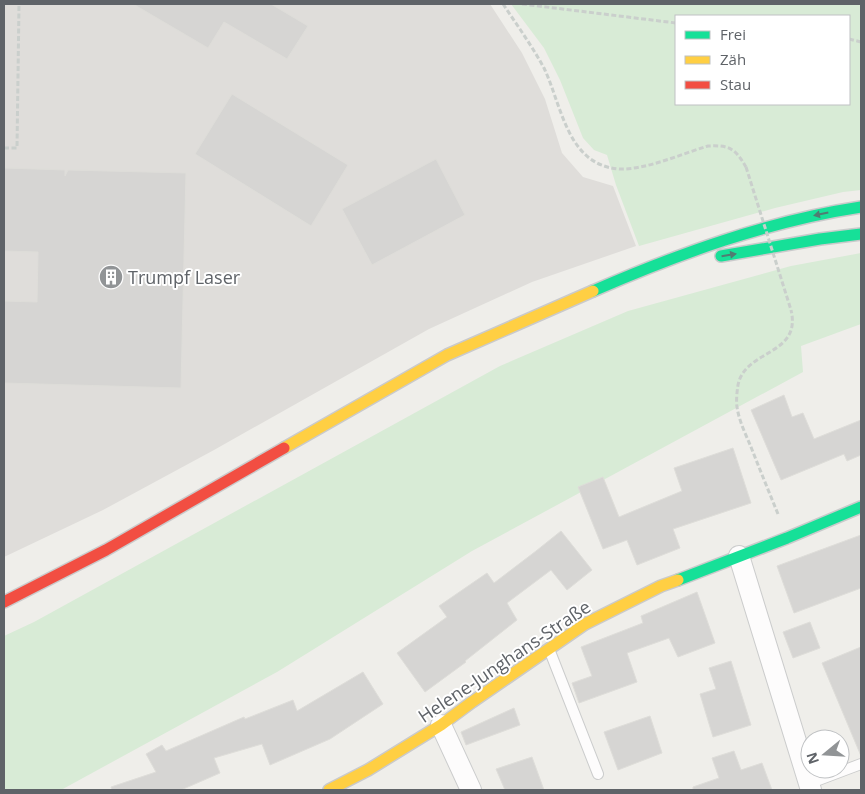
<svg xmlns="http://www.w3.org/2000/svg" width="865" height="794" viewBox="0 0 865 794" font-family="'Open Sans',sans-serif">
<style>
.industrial{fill:#dfddda}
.green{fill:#d8ebd6;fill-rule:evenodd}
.building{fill:#d6d5d3;stroke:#deddd9}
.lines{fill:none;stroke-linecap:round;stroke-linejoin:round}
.lane-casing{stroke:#cbcccc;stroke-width:12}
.street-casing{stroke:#cbcccc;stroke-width:22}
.fast-casing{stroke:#cacacb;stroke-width:14}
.slow-casing{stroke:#cacacb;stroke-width:14}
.jam-casing{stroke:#cacacb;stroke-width:14}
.path{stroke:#cacfcc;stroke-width:3;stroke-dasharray:5 2.5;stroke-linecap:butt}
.lane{stroke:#fdfcfc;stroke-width:10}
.street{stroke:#fdfcfc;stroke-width:20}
.fast{stroke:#16e098;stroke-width:11}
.slow{stroke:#ffcf43;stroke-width:11}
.jam{stroke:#f24e42;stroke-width:11}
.path-bridge{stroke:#cacfcc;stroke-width:3;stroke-dasharray:5 2.5;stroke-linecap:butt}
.oneway{fill:#507c72}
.labels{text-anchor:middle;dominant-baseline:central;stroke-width:4;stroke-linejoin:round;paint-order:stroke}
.poi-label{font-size:18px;fill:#5f6368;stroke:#fff;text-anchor:start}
.street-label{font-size:18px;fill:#5f6368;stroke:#fff}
</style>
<rect width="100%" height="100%" fill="#efeeea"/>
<path class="industrial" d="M4,4H490L522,53L545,99L562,153L583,177L613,186L636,246L532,282L429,329L214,450L103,510L4,557Z"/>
<path class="green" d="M511,4H861V190L843,192L775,208L639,246L616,185L607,155L594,150L583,138L560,80L544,48ZM676,16H849V104H676Z
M861,253V324L801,346L803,372L472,551L277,672L61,790H4V636L34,622L500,366L628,311L791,266Z"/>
<path class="building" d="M133,4H271L308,26L287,59L224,22L208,48Z
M232,94L348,165L311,226L195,154Z
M436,159L465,215L372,265L342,209Z
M4,168L65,170V176L68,170L186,173L181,388L4,383V301L37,302L38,252L4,251Z
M784,395L792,417L803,413L814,439L861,420V455L847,461L844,454L781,480L751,410Z
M733,448L751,503L673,529L680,548L637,565L627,540L603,549L578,487L603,477L619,517L682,491L674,468Z
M561,531L592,570L567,590L551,570L507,603L517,620L465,661L466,662L425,692L397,653L447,617L439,606L487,573L494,583L536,551Z
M861,535V588L794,613L777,566Z
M697,592L715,643L678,657L669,638L627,653L637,682L579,703L572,683L592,676L581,647L643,623L641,616Z
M810,622L820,648L793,658L783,632Z
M861,647V756L822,663Z
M731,661L751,725L713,737L700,694L716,689L709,668Z
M363,672L383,704L330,739L270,765L262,744L214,758L220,773L181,790H112L111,787L156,772L146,754L162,745L166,751L244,717L245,719L293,700L297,711Z
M514,708L520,725L466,745L461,732Z
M650,716L662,753L618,770L604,732Z
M734,751L741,770L762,763L772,790H693V787L719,778L712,758Z
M532,757L544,790H505L496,769Z"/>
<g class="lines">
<g class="lane-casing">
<path id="lane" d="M549,649L598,774
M808,784L861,764"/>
</g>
<g class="street-casing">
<path id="street" d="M739,556L811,790
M441,725L471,790"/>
</g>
<g class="fast-casing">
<path id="fast" d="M721,256L820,239L861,234
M593,291C678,254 768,221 861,207
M678,580L787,538L861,507"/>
</g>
<g class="slow-casing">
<path id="slow" d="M284,448L447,355L593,291
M329,790L368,770L441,725L472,702L585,624L661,586L678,580"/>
</g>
<g class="jam-casing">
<path id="jam" d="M4,602L106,550L284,448"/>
</g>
<path class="path" d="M503,4C517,25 532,46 544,68C562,106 567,165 619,169C646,170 681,154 708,146C729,145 735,148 746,167
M522,4L676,23
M849,39L861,42
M4,148H17L19,4
M778,514C769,492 760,470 751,447C746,435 739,421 737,407C736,400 737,392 738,385C745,349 802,356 791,310"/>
<use href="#lane" class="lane"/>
<use href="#street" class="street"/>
<use href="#fast" class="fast"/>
<use href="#slow" class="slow"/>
<use href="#jam" class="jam"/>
<path class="path-bridge" d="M746,167L791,310"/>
</g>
<defs><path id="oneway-solid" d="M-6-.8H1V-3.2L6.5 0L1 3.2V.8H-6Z" transform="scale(1.25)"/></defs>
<g class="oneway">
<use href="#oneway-solid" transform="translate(821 214) rotate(168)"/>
<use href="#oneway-solid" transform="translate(729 255) rotate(-9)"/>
</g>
<defs>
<g id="building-disc" transform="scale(1.25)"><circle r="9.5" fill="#919496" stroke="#fff"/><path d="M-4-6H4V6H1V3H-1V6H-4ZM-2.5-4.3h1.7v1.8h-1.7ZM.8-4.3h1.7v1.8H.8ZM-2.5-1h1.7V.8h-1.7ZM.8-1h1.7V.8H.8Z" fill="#fff"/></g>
</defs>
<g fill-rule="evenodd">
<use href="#building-disc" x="111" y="277"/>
</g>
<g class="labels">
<g class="poi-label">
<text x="128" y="277">Trumpf Laser</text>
</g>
<g class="street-label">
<text transform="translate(504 661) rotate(-34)">Helene-Junghans-Straße</text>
</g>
</g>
<rect width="865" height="794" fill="none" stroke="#5f6368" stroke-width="10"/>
<rect x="675" y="15" width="175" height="90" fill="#ffffff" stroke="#bfc1c3"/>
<rect x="685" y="31" width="25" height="8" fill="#16e098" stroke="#bfc1c3"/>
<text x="720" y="40" font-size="15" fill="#5f6368">Frei</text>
<rect x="685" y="56" width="25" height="8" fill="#ffcf43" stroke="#bfc1c3"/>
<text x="720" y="65" font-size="15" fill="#5f6368">Zäh</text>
<rect x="685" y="81" width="25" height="8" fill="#f24e42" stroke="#bfc1c3"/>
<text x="720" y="90" font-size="15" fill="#5f6368">Stau</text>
<g transform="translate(825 754) rotate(252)"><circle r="24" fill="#ffffff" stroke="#bfc1c3"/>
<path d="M0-4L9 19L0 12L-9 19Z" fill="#919496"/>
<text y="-8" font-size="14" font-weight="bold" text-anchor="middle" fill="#5f6368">N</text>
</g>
</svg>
